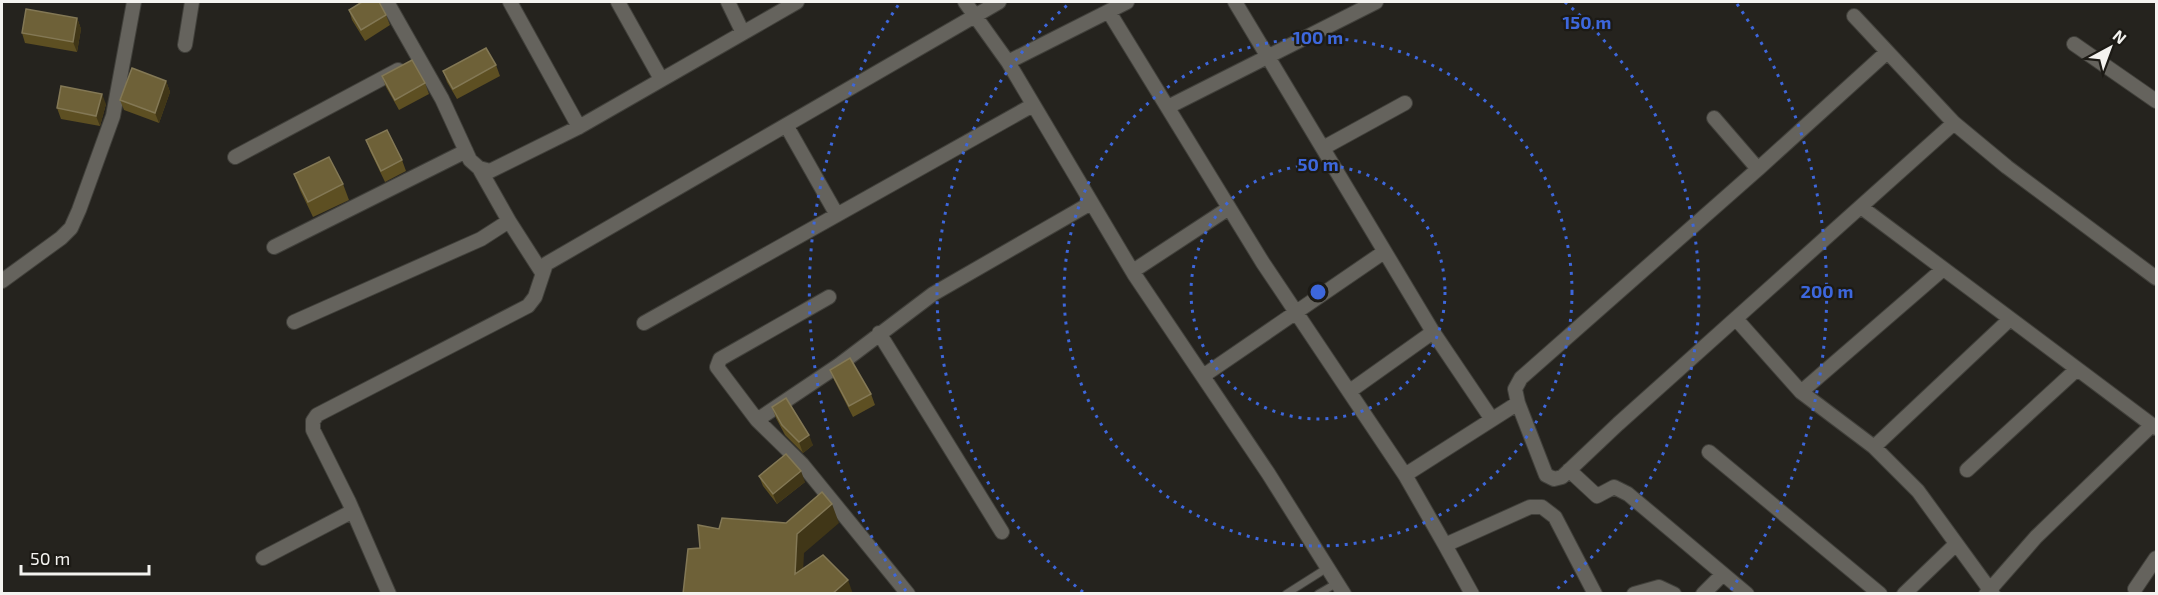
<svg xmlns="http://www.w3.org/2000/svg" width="2158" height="595" viewBox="0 0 2158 595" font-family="'Exo 2',sans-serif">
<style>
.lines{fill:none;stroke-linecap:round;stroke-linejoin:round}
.service-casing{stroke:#41403b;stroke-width:9}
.minor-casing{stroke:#41403b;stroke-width:16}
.service{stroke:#65635d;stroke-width:7}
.minor{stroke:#65635d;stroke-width:14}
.wall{fill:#5d4f22}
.shaded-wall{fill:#403617}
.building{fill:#6e6138;stroke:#837855;stroke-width:1.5}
.ring{fill:none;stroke:#3d67dc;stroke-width:3;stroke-dasharray:3 6}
.centre{fill:#3d67dc;stroke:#1c1a15;stroke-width:3}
.ring-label{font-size:18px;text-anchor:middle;font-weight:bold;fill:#3d67dc;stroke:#1c1a15;stroke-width:4.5;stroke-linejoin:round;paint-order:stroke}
</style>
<rect width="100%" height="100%" fill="#25231e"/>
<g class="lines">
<g class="service-casing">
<path id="service" d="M1286,594L1327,568
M1318,594L1337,583"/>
</g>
<g class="minor-casing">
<path id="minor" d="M387,2L442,99L470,160L479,168L490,171L579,127L797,2
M510,2L579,127
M618,2L661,79
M728,2L743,33
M965,2L1008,62L1134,274L1268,473L1344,594
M1235,2L1433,332L1491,418
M1109,12L1263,263L1405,475L1445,545
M1854,16L1954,123L2007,167L2156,278
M2074,44L2156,101
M185,45L192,2
M1008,62L1127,2
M1168,107L1376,2
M1714,118L1758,169L1521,378L1515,389L1518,403L1546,475L1554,479L1562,477L1618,424L1954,123
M786,125L837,215
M1323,148L1405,103
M235,157L398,70
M1758,169L1886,53
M1861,207L2156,428
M509,221L541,271
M274,247L466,151
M1133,271L1229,208
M2,281L61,238L71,228L79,210L113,116L134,2
M1737,320L1801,392L1874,447L1918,491L1993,594
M294,322L481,239L509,221L479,168
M644,323L1033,105
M879,333L1002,532
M1203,376L1384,252
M1350,391L1433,332
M1801,392L1942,270
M757,420L717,367L720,359L829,297
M1874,447L2009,320
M1709,452L1880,594
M1569,470L1597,496L1614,487L1628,494L1747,594
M1967,470L2076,370
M1405,475L1518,403
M263,558L353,511
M2135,589L2156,558
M389,594L349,502L313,430V421L317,415L528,306L535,297L546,264L999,2
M908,594L802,464L757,420L839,365L933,294L1091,203
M1472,594L1445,545L1530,507H1542L1555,517L1595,594
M1634,594L1659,587L1674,594
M1703,594L1723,574
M1904,594L1956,544
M1986,594L2036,537L2152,425"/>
</g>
<use href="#service" class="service"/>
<use href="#minor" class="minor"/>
</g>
<path class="wall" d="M349,10L386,15L390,25L365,41L352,20Z
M77,18L81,29L77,52L25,43L22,33Z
M496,65L500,76L457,99L447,82L443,71Z
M382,76L425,83L429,94L399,110L386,87Z
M166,81L170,92L159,123L124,110L120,100Z
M106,104L100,126L61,119L57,108Z
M366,140L402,160L406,171L385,182L370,151Z
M294,174L343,184L349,200L313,217L300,190Z
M830,370L871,394L875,405L853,417L834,380Z
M772,407L813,445L803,453L785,435L776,418Z
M759,476L805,482L777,504L763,486Z"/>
<path class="shaded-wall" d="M77,18L81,29L77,52L73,42Z
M166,81L170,92L159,123L155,113Z
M102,94L106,104L100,126L96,116Z
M809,435L813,445L803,453L799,442Z
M801,471L805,482L777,504L773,494Z
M832,504L839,523L804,553L802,593L795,574L797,534Z
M848,580L853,594H832Z"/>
<path class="building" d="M362,2H379L386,15L361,30L349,10Z
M26,9L77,18L73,42L22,33Z
M486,48L496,65L453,89L443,71Z
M412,60L425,83L395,100L382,76Z
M132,68L166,81L155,113L120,100Z
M61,86L102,94L96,116L57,108Z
M387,130L402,160L381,171L366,140Z
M329,157L343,184L308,202L294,174Z
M850,358L871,394L849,406L830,370Z
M786,398L809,435L799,442L782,425L772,407Z
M786,454L801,471L773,494L759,476Z
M822,492L832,504L797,534L795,574L823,555L848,580L832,594H683L688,549L700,548L698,525L719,529L722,518L786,523Z"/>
<g class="ring">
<circle cx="1318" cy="292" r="127"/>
<circle cx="1318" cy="292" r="254"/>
<path d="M1083 592A381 381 0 0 1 1071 2M1565 2A381 381 0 0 1 1553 592"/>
<path d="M906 591A509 509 0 0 1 899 4M1737 4A509 509 0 0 1 1730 591"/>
</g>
<circle cx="1318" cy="292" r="9" class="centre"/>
<g class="ring-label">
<text x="1587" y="29">150 m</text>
<text x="1318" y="44">100 m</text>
<text x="1318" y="171">50 m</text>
<text x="1827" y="298">200 m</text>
</g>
<rect width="2158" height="595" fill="none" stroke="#f4f3f0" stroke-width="6"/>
<g transform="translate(2110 48) rotate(41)" stroke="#1c1a15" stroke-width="4.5" paint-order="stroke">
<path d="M0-4.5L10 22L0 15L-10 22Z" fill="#f4f3f0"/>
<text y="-9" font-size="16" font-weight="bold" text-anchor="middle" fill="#f4f3f0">N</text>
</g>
<path d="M21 565v9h128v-9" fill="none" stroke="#f4f3f0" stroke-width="3"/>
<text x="30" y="565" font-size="18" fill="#f4f3f0" stroke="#1c1a15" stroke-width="4.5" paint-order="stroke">50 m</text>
</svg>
